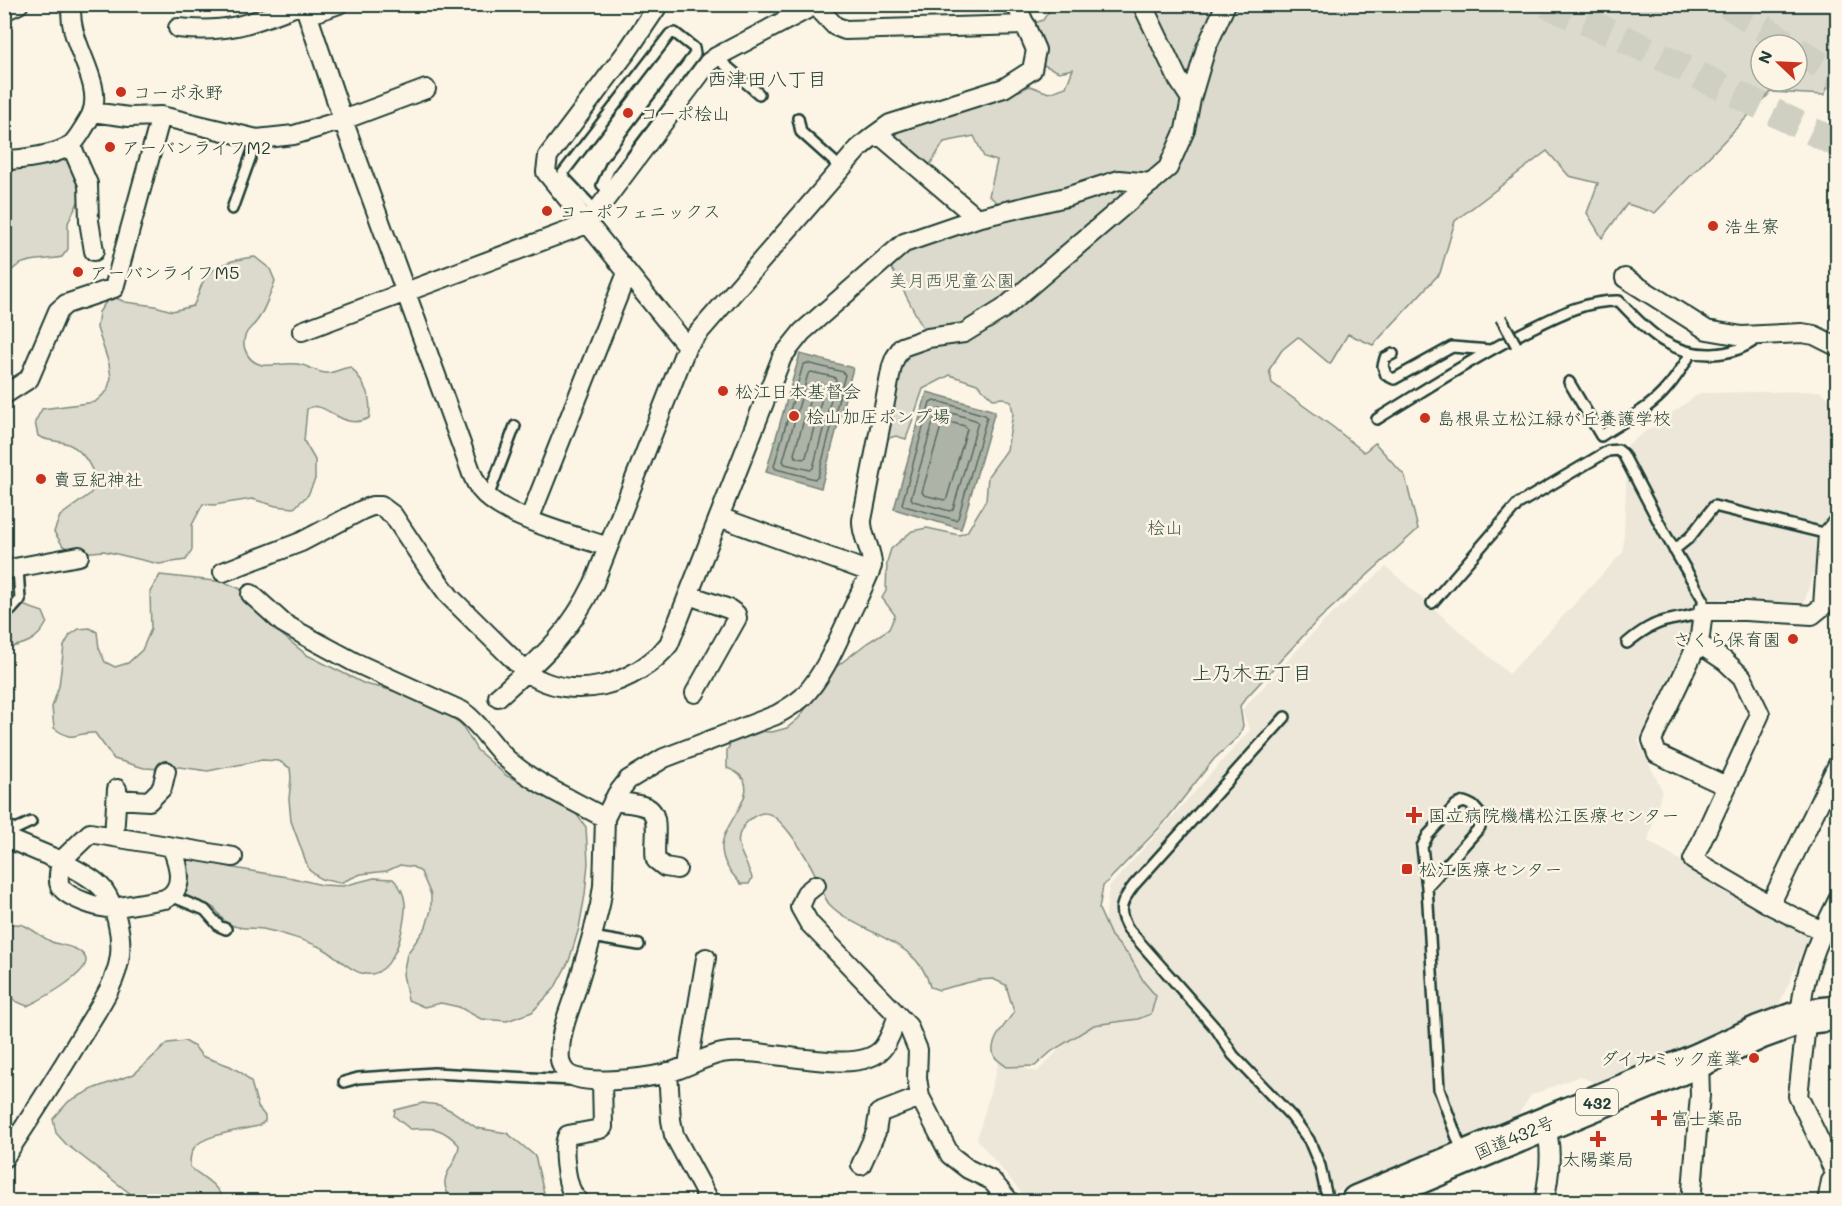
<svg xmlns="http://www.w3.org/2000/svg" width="1842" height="1206" viewBox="0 0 1842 1206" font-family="Mali,'Klee One',sans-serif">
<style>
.built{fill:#ece7d8}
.green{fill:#dcdacc;stroke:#7e8c80;stroke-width:1.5;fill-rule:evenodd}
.water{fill:#aeb3a7;stroke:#758479;stroke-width:1.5}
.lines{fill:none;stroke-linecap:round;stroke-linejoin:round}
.shore{stroke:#586c62;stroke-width:1.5}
.primary-tunnel{stroke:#d0d0c2;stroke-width:28;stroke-dasharray:28 14;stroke-linecap:butt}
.lane-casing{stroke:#1f3d34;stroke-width:14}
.street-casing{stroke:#1f3d34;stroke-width:22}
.highway-casing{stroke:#1f3d34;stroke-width:38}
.lane{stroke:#fcf5e5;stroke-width:9}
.street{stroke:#fcf5e5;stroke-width:18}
.highway{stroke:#fcf5e5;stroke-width:33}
.lane-bridge-casing{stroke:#1f3d34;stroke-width:14;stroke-linecap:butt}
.lane-bridge{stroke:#fcf5e5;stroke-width:9}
.poi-dot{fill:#c8321e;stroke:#fcf5e5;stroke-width:2}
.labels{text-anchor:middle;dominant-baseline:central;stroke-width:5;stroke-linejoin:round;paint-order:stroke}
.shield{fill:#fcf5e5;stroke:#617469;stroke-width:1.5}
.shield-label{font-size:16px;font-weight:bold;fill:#1f3d34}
.poi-label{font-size:18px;fill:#1f3d34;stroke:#fcf5e5;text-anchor:start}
.park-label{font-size:18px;fill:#455c52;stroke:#fcf5e5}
.street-label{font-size:18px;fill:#1f3d34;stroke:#fcf5e5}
.neighbourhood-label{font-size:20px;fill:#1f3d34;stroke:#fcf5e5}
</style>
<rect width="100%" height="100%" fill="#fcf5e5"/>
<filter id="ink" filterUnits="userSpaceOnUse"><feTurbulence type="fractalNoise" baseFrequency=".0167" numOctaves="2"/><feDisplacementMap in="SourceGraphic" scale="12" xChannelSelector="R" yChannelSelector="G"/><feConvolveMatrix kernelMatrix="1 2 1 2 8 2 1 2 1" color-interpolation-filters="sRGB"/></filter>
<g filter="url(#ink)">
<path class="built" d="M1820,391L1837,405V498L1804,603L1720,599L1690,632L1638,742L1662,790L1648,841L1809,937L1779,1005L1595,1083L1580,1076L1531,1095L1519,1114L1314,1201H1028L977,1139L999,1061L1037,1072L1094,1014L1109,887L1250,730L1242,710L1321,624L1386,567L1509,674L1623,552L1628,444L1700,393Z"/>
<path class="green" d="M1053,5H1218L1182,119L1163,164L1149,173L1117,174L1002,206L989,196L997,161L984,157L974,136L944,142L930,165L894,137L903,125C947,118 990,104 1030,86L1049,93L1066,87L1073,69L1059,72L1041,64L1032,24L1043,20Z
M1232,5H1837V68L1824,95L1771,92L1655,213L1627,204L1602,238L1587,213L1598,183L1569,176L1547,151L1455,221L1440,273L1373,345L1348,334L1330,364L1298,337L1282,350L1269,370L1272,383L1333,427L1364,452L1375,443L1405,476L1418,529L1316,622L1245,699L1240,706L1243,726L1239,736L1214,759L1163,824L1103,886L1099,909L1111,936L1130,957L1144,982L1156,996L1151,1014L1138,1019L1094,1025L1052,1051L1035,1066L1007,1067C1003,1064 998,1061 995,1057C986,1044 1007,1023 1014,1012L1006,985L993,979L978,980L939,990L930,987C919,939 860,935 830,905C823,898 821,884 816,876C809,861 782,814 765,813C759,812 753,817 749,820C727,841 745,855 752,878L749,884H741C731,873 722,863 722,847C722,820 772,785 727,768V750L733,740L757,731L772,732L787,728L799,718L832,670L867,643L889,629L895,615L882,598L886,591L887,562L891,549L912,531L927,528L959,535L967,532L986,500L988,476L1007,450L1013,413L1011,402L1004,398L993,399L977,384L950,375L923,389L906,439L896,436L886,439L900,357L1003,314L1104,235L1158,189L1174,170L1204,70ZM1761,45H1797V81H1761Z
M68,155L79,183L80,198L68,223V249L62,257C40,262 15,255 5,282V164Z
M1119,189L1125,194L1062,254L971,323L926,334L889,263L922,242Z
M255,257L270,269L275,281C272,290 262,316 256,322C252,328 247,329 245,336C243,342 244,349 247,354C259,375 283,359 302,365C311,367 319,374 328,373C336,372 342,368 351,367C363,382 373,397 369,418C341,433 325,397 307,409L304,441L315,460V479L308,495L294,508L276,506L252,499L214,505L203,504L192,525V550L186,560L159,564L104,551L81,553L63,546L54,532L60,516L90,494L97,483C92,466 81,445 61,442C52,440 47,441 38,436L35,422L42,409L95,402L107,391L111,378L109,364L97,328L99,312L108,299L116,298L125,302L155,306L172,311L193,306C198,298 200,286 204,280C215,263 236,259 255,257Z
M160,575L224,582L243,590L262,610L276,630L307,655L365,684L407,694L439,708L462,725L477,750L507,776L527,784L574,811L586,827L588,863L585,895L579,928L569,961L554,989L532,1012L507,1021L481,1019L459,1007L441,1003L424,1007L408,1000L403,974L407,954L426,927L431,910V895L421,872L413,867L400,865L387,871L361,874L340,883L321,879L309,870L291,821L289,799L291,778L290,768L279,761L262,760L208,771L172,766L161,769L144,768L114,759L95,733C72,732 76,744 54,728L52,707L59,686L64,646L70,635L79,629L90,628L97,632L99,648L105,662L115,667L128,663L142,650L151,629L150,592Z
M5,599L43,612L47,622C38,641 24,645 5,648Z
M195,859L234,868L293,878L322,885L343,886L374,878L393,879C409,894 406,911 402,930C399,945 390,971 372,974C353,977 337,954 320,947C307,941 281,933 267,930C256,927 242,930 231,925C221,921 221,915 215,909C208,903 194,901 185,896L183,892V865L189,860Z
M4,923C10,925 17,923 23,925C33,929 41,937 52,942C62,946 78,946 85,957C94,972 38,1001 27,1006L15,1001L5,985Z
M185,1041L195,1047L202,1056L230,1066L242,1073L251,1082L258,1107L265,1116V1121L258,1126C242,1130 202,1135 194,1148C190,1154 190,1160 190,1167C202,1177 219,1185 223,1201H140L66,1144L56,1133L53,1119L69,1101L95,1088L134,1074L168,1043Z
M423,1103L439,1105L452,1111L477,1128L507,1133L522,1145L535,1156L546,1201H453C432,1176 458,1168 459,1145C441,1126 434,1128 410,1129L394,1116L395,1110Z"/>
<path class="water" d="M800,354L853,368L821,488L766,472Z
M927,392L995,411L961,529L894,509Z"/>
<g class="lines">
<path class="shore" d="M807,363L843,372L845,375L818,477L815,479L776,469L774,466L803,365Z
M811,372L834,377L836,380L813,468L810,470L785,464L783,461L808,374Z
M817,382L824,384L825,387L806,457L803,459L796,457L794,454L814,385Z
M934,400L985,415L987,417L958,518L956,520L904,506L902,504L930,402Z
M939,409L975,420L978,422L953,509L950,511L913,501L911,498L936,412Z
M945,421L965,426L967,429L947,498L944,500L924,495L922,492L942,423Z"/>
<path class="primary-tunnel" d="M1546,4L1625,39L1838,144
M1727,4L1789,45
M1797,50L1838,77"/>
<g class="lane-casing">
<path id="lane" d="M716,57L759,94
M798,118L801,132L840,167
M232,209L257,139
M597,212L564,177L563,173L670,34L675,33L694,48L695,54L611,165L602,185L612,192
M1393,354L1385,358L1383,366L1386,375L1394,379L1452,347L1490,350
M1569,382L1601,436C1623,421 1650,409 1667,388C1677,377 1684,365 1691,353
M1377,419C1426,389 1473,358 1524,332C1555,317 1584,300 1619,301C1632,315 1647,331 1663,341C1693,359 1732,359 1759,337
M488,497L515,426
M1674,550L1690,537L1714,506L1828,534
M1432,603L1518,504L1608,451L1618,450L1623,454L1664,532L1703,599V611C1692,617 1682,617 1670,620C1653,623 1640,632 1627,643
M4,612L11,610L20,600L18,568
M1285,717L1134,885C1121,902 1116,911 1129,930L1217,1030L1233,1055L1292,1117L1309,1140L1320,1166L1328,1202
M4,825L16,829L31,822
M1427,887L1480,827L1481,815L1473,806L1469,804L1464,802L1456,805L1428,835L1422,847L1427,887L1439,1089L1463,1154
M171,896L205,910L219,926L226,929
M592,937L639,945
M344,1082L358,1078L434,1073L572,1080"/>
</g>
<g class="street-casing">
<path id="street" d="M304,4L343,120L472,474C475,480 477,486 481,490C503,518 574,535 608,547
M659,4L628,50L548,156L546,172L687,346
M816,6L835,26L845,30L1026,25
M4,11L19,4
M308,15L339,4
M178,28C230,34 254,22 302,4
M1191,99L1206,48L1226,4
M92,112L129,117L161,116L257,139L294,135L343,120L426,89
M872,137L890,124L1004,88L1032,70L1036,50L1016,4
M71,145L88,184L89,221L94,251
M4,160C21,160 59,155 72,144C76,140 80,134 83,129C86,124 90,118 92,113C104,79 65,41 72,4
M1625,278L1707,330L1742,336L1802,333L1814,335L1838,347
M302,331L587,224L709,62L716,57L817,4
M4,395L29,379L58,311L66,304L114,288L161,116
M719,517L870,572
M529,520L627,273
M4,570L79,556
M223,572L301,542L362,510L372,506H381L393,515L427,566L450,597L526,672C572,704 636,685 669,644L782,357L802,332L904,243L977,218L1066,197L1119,180L1151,183
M251,594L283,623L302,634L354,662L462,711C481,724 492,746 509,761C537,785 573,800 605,818
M689,595L729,609L736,614L737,618L695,693
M1698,643L1725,661L1742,677L1760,714L1693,860L1770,905L1822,931L1838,932
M498,697C541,658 568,636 594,583L687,346L859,148L872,137H882L977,218
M1726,786L1657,754L1652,740L1698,643L1700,636L1703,611H1745L1812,615L1823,606L1828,534L1838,522
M117,799L149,801L162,788L166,771
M613,801C623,803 636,803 646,807C663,814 652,845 656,860L665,867L677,869
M4,837L61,861L90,833L233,857
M114,837L117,789
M816,885L806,893L800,907L809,923L908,1026L918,1050L917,1078L920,1097L950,1155L968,1169L991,1180L1010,1202
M1770,905L1838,764
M898,1016C893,1027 890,1040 882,1049C856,1079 762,1045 722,1053C703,1057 686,1068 667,1073C647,1078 577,1088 565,1071C560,1065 559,1058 560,1050C561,1030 569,1011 575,993C584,964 593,935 600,905L603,886L605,818L617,794L628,780L664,758L776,715C785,710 795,704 803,697C823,676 835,647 847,621C855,603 865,585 872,566C873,550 861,537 862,520L892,366L895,358L902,347L928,338L964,333L1003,309L1168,168L1185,130L1191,99L1178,79L1142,4
M1807,1016L1798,1096L1838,1179
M1801,1017C1800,979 1821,933 1838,900
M688,1065L706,958
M668,1072L671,1120L674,1135L710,1202
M1544,1124C1554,1146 1549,1178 1544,1202
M4,1158C32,1116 59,1073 85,1030C99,1007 117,982 120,955C122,934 116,907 103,889C93,877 74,869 61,861C60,868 57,879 60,886C67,898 100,909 113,908L165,899C186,889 179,865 172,848
M861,1165L876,1132L879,1113L920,1097
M580,1202C577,1199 574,1197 573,1194C566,1182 561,1146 568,1135L600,1129L603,1127L602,1081
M1691,1202L1700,1095L1699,1060
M1827,1202L1831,1181L1835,1176"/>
</g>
<g class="highway-casing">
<path id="highway" d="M1358,1202L1699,1060L1760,1032L1801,1017L1838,1013"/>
</g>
<use href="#lane" class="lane"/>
<use href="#street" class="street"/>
<use href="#highway" class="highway"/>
<g class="lane-bridge-casing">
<path id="lane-bridge" d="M1501,318L1516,345"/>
</g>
<use href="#lane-bridge" class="lane-bridge"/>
</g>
</g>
<g class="poi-dot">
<circle cx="121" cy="92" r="6"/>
<circle cx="628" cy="113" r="6"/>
<circle cx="110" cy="147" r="6"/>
<circle cx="547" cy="211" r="6"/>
<circle cx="1713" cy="226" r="6"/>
<circle cx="78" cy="272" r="6"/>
<circle cx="723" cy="391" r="6"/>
<circle cx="794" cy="416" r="6"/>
<circle cx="1425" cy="418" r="6"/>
<circle cx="41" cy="479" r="6"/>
<circle cx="1793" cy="639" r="6"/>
<path d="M1411 806h6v6h6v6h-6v6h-6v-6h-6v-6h6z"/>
<rect x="1401" y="863" width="12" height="12" rx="3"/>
<circle cx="1754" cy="1058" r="6"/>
<path d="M1656 1109h6v6h6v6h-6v6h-6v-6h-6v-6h6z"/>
<path d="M1595 1130h6v6h6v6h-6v6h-6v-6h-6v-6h6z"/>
</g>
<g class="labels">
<rect class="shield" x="1576" y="1089" width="42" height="26" rx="4.5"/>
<g class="shield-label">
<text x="1597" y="1102">432</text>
</g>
<g class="poi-label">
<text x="133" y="92">コーポ永野</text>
<text x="640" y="113">コーポ桧山</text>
<text x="122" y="147">アーバンライフM2</text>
<text x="559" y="211">コーポフェニックス</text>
<text x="1725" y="226">浩生寮</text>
<text x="90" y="272">アーバンライフM5</text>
<text x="735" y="391">松江日本基督会</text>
<text x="806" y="416">桧山加圧ポンプ場</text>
<text x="1437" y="418">島根県立松江緑が丘養護学校</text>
<text x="53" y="479">賣豆紀神社</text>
<text x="1781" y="639" text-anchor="end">さくら保育園</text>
<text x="1428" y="815">国立病院機構松江医療センター</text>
<text x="1419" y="869">松江医療センター</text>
<text x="1742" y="1058" text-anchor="end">ダイナミック産業</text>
<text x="1671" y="1118">富士薬品</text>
<text x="1598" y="1159" text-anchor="middle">太陽薬局</text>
</g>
<g class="park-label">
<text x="952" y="280">美月西児童公園</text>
<text x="1165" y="527">桧山</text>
</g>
<g class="street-label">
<text transform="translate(1514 1137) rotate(-23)">国道432号</text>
</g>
<g class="neighbourhood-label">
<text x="767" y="78">西津田八丁目</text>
<text x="1252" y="672">上乃木五丁目</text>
</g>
</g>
<rect width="1842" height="1206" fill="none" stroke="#fcf5e5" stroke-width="24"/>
<rect x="12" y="12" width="1818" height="1182" fill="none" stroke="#1f3d34" stroke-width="2" filter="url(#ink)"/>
<g transform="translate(1779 63) rotate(293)"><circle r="28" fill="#fcf5e5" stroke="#a4ab9e" stroke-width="1.5"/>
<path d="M0-4.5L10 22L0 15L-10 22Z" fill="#c8321e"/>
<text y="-9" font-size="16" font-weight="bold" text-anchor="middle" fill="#1f3d34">N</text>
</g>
</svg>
